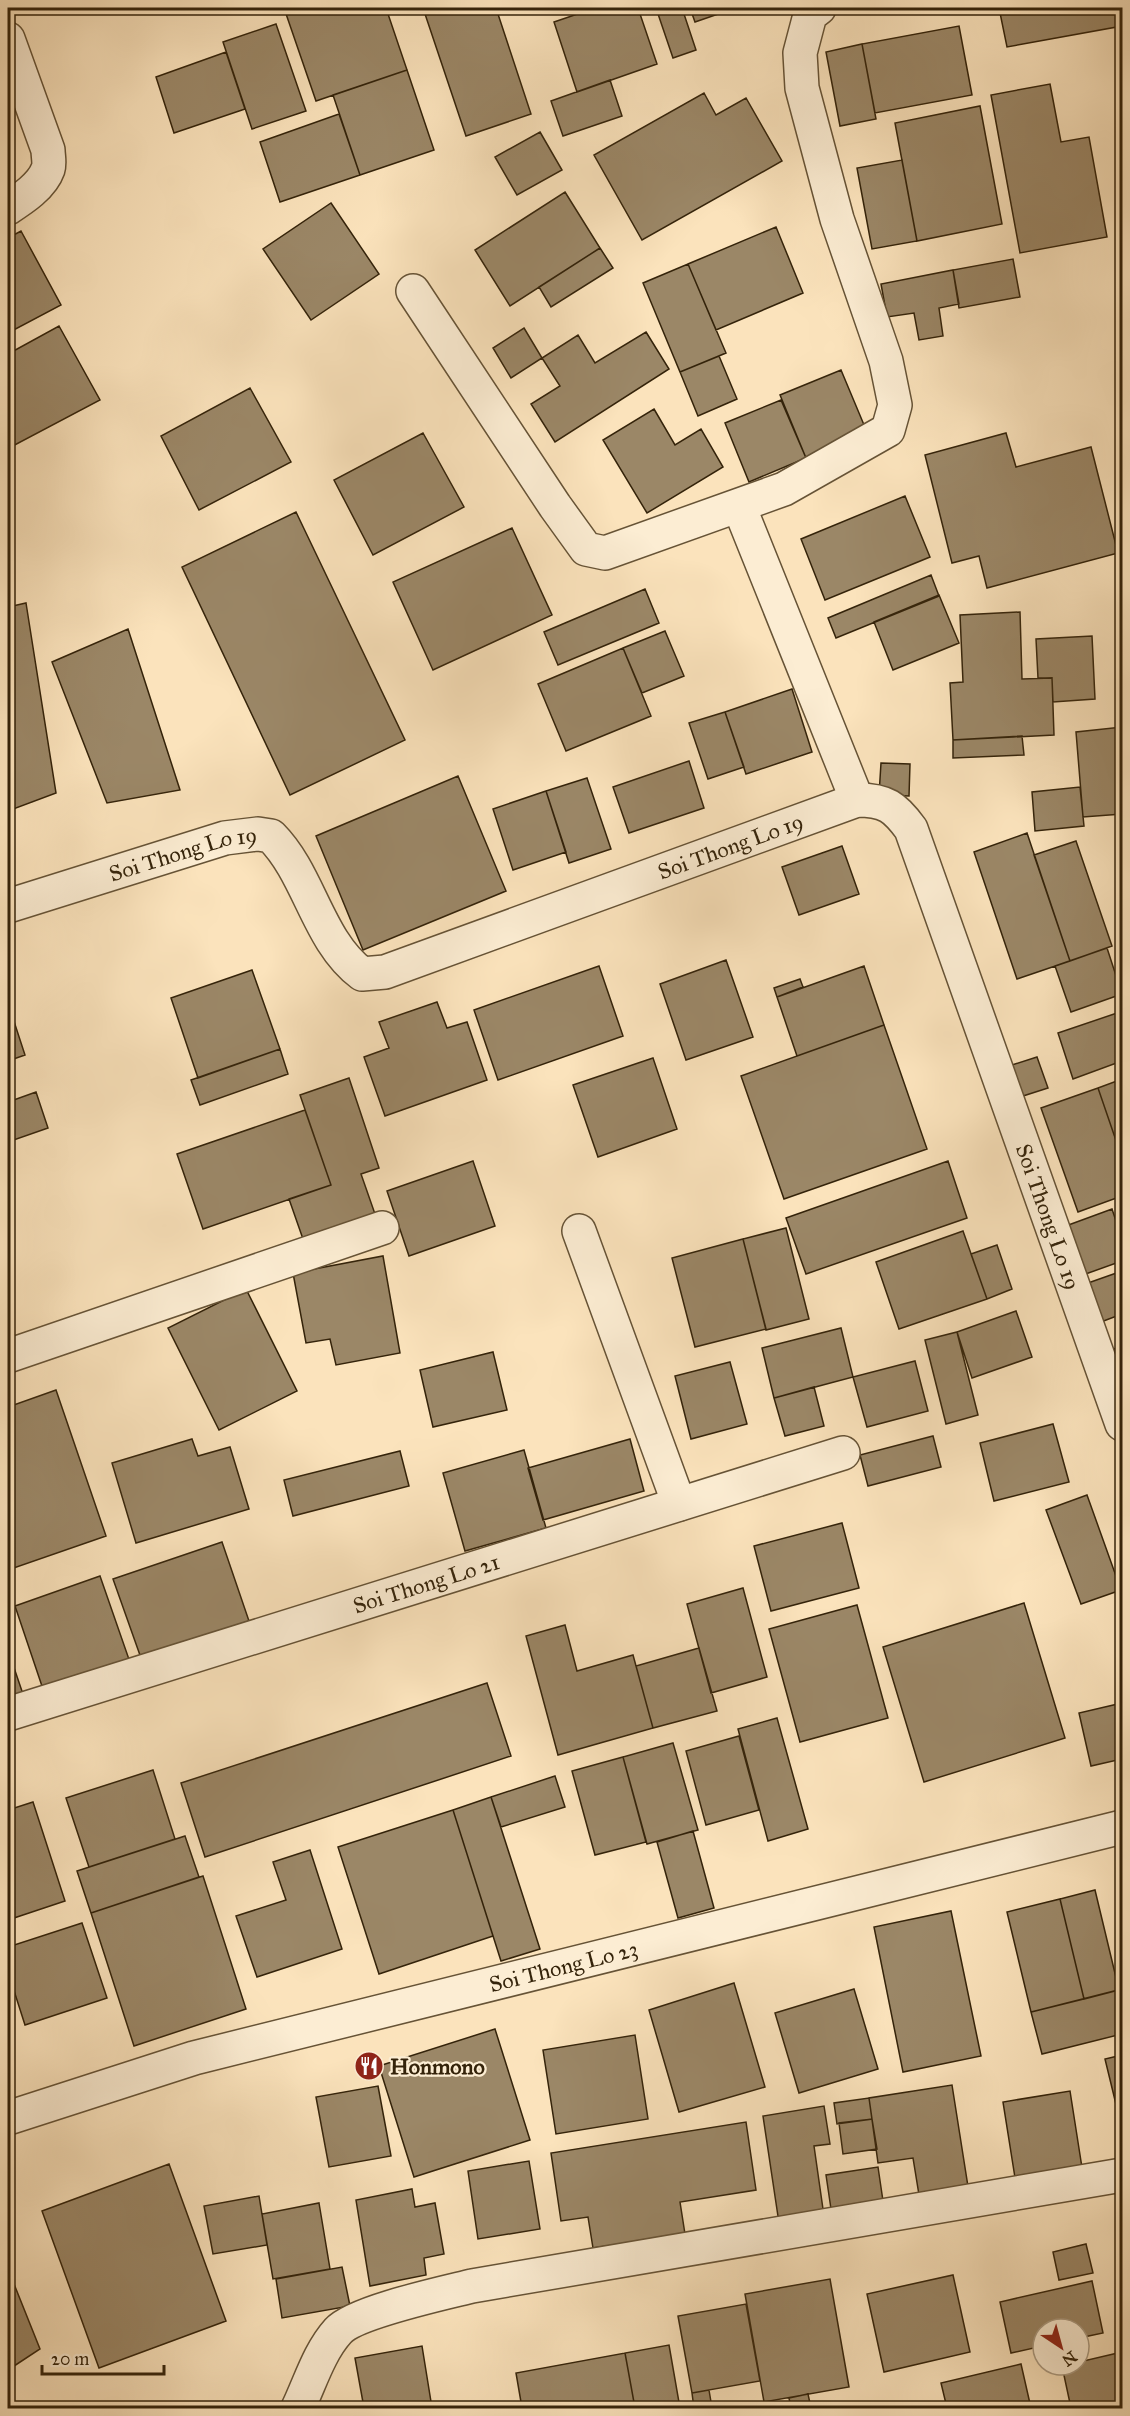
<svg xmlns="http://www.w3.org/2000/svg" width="1130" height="2416" viewBox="0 0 1130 2416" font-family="'IM FELL Great Primer',serif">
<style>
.building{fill:#9b8767;stroke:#34230a;stroke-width:1.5}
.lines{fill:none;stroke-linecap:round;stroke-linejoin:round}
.street-casing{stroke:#665336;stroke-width:36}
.street{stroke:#fcedd3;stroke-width:33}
.labels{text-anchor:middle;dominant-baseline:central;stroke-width:4.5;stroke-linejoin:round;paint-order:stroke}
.street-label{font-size:22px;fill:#34230a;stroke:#fcedd3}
.poi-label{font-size:22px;font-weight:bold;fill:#34230a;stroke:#fcedd3;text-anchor:start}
</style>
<rect width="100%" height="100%" fill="#fbe3bc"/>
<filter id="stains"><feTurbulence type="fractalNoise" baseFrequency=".00333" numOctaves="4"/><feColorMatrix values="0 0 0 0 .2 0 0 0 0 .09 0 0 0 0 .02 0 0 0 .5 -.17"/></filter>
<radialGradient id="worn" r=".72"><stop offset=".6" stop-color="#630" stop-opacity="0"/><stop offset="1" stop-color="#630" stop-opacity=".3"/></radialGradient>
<path class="building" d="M284,8H386L407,70L316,101Z
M423,8H496L531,114L466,136Z
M595,8H638L657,64L577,92L554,22Z
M656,8H682L696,50L673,58Z
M690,8H732L733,9L695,22Z
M999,8H1122V26L1007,47Z
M276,24L306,111L252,129L223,42Z
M959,26L972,95L875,113L862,44Z
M862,44L876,119L840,126L826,52Z
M226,52L245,109L174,133L156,77Z
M407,70L434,150L360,175L333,95Z
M610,80L622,116L563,136L551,101Z
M1050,84L1061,142L1089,137L1107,237L1020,253L991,95Z
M704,93L716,115L746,98L782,161L642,240L594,155Z
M980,106L1002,224L917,241L895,123Z
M339,114L360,175L280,202L260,142Z
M540,132L562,170L517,195L495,157Z
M902,160L917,241L872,249L857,168Z
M565,192L600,248L510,306L475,250Z
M331,203L379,274L311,320L263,249Z
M776,227L803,293L716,330L688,264Z
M21,231L61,305L8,333V238Z
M600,248L613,268L551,307L539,287Z
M1013,259L1020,297L959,308L953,270Z
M688,264L726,353L680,372L643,283Z
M953,270L959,304L939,308L943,336L919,340L914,313L887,317L881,284Z
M59,326L100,400L9,448L8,354Z
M524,328L542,358L511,378L493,348Z
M646,332L669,369L555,442L531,404L560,386L542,358L578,335L595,363Z
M719,356L737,399L698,416L680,372Z
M841,370L867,432L806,458L780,395Z
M250,388L291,462L199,510L161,436Z
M781,400L806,458L749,482L725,423Z
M654,409L675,445L701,429L723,467L647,513L603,440Z
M423,433L464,507L373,555L334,480Z
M1006,433L1016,467L1091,447L1118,553L987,588L979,556L952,563L925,455Z
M905,496L930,557L825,600L801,539Z
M296,512L405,740L290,795L182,567Z
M512,528L552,615L433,670L393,582Z
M931,575L939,596L836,638L828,618Z
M645,589L659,623L558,665L544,632Z
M939,595L959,643L893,670L874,622Z
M26,603L56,793L8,811V607Z
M1020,612L1022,679L1052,678L1054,735L953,740L950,683L963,682L960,615Z
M128,629L180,790L107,803L52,662Z
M665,631L684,676L642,693L623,648Z
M1092,636L1095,699L1053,702L1052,678H1038L1036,639Z
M623,648L651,716L566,751L538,684Z
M792,689L812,752L746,774L725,712Z
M725,712L744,767L708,779L689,723Z
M1122,727V814L1083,817L1076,732Z
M1022,736L1024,755L953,758V740Z
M689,761L704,808L629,833L613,787Z
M881,763L910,764L909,796L879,795Z
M458,776L506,891L363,950L316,836Z
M587,778L611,849L569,863L546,791Z
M1080,787L1084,826L1035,831L1032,792Z
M546,791L566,852L513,870L493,809Z
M1027,833L1070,961L1017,979L974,852Z
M1076,841L1112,946L1070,961L1034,855Z
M842,846L859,894L799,915L782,867Z
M1107,948L1122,994L1071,1012L1055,966Z
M726,960L753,1037L686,1060L660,984Z
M599,966L623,1036L498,1080L474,1010Z
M864,966L884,1025L797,1056L777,997Z
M252,970L280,1049L198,1078L171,998Z
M800,979L803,987L777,997L774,988Z
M437,1002L447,1028L467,1022L487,1080L385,1116L364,1057L389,1048L379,1022Z
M8,1003L25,1055L8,1061Z
M1120,1012L1122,1020V1061L1073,1079L1058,1033Z
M884,1025L927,1149L784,1199L741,1076Z
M280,1049L288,1074L200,1105L191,1080Z
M1037,1057L1048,1088L1023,1096L1012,1065Z
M653,1058L677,1129L598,1157L573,1085Z
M349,1078L379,1168L361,1174L375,1214L303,1239L289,1199L331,1185L300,1095Z
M1122,1079V1158L1098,1088Z
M1098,1088L1122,1158V1196L1078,1212L1041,1108Z
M36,1092L48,1128L8,1142V1102Z
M305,1110L331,1185L203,1229L177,1154Z
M473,1161L495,1226L409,1256L387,1191Z
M948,1161L967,1218L806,1274L786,1218Z
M1112,1209L1122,1239V1261L1080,1276L1063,1227Z
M786,1228L809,1319L766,1330L743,1239Z
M963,1231L987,1299L899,1329L876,1262Z
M743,1239L766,1329L695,1347L672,1258Z
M997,1245L1012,1289L987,1299L971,1254Z
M383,1256L400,1353L336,1365L330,1339L306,1343L293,1273Z
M1122,1271V1314L1101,1322L1088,1283Z
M246,1289L297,1391L219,1430L168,1328Z
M1016,1311L1032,1357L972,1378L957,1332Z
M841,1328L853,1377L774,1398L762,1348Z
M957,1332L978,1415L946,1424L925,1340Z
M1122,1346V1395L1106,1352Z
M493,1352L507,1410L433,1427L420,1370Z
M915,1361L928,1411L867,1427L853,1377Z
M730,1362L747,1424L691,1439L675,1376Z
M814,1387L824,1426L785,1436L774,1398Z
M56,1390L106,1536L8,1570V1407Z
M1053,1424L1069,1482L994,1501L980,1443Z
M933,1436L941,1467L868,1486L860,1455Z
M192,1439L198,1456L230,1447L249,1509L136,1543L112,1463Z
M630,1439L644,1491L543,1520L528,1468Z
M524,1450L546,1528L465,1551L443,1473Z
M400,1451L409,1486L293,1516L284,1480Z
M1087,1495L1121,1590L1081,1604L1046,1510Z
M842,1523L859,1588L771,1611L754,1546Z
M222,1542L249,1621L141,1658L113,1579Z
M100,1576L132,1668L46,1698L15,1606Z
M743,1588L767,1677L711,1693L687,1604Z
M1024,1603L1065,1738L924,1782L883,1647Z
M857,1605L888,1718L800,1742L769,1629Z
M565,1625L577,1671L633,1655L653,1728L558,1755L526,1636Z
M699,1648L717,1711L653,1728L636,1666Z
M8,1650L25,1700L8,1706Z
M487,1683L511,1756L205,1857L181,1783Z
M1122,1703V1759L1091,1766L1079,1713Z
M777,1718L808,1829L768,1841L738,1729Z
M739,1736L759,1810L706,1825L686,1751Z
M673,1743L698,1830L647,1844L623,1757Z
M623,1757L646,1842L595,1855L572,1771Z
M153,1770L175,1839L89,1867L66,1798Z
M555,1776L565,1807L501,1827L491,1797Z
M491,1797L540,1949L501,1961L453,1810Z
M33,1802L65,1901L14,1918L8,1897V1810Z
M453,1810L493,1936L379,1974L338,1847Z
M693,1831L714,1908L678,1918L657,1842Z
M185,1836L199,1877L91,1913L77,1871Z
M310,1850L342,1949L257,1977L236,1916L286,1900L273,1862Z
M203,1876L246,2009L134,2046L91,1913Z
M1095,1890L1119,1990L1084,1999L1060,1899Z
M1060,1899L1084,1999L1031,2012L1007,1912Z
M951,1911L981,2056L903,2072L874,1927Z
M82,1923L107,1998L25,2025L8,1972V1947Z
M734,1983L765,2087L679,2112L649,2010Z
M854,1989L878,2069L799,2093L775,2013Z
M1122,1989V2034L1042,2054L1031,2012Z
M495,2029L530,2140L414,2177L379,2066Z
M635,2035L648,2119L556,2134L543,2050Z
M1122,2055V2124L1121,2125L1105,2059Z
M952,2085L969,2193L920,2201L913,2158L878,2163L869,2098Z
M378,2086L391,2156L329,2167L316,2097Z
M1070,2091L1083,2174L1016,2184L1003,2102Z
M869,2098L872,2119L837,2124L834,2103Z
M824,2106L830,2144L814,2146L824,2216L779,2223L763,2116Z
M872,2119L877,2149L843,2154L839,2123Z
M746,2122L756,2190L680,2202L685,2234L593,2248L588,2217L561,2221L551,2153Z
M529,2161L540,2229L478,2239L468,2171Z
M169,2164L226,2321L99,2368L42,2211Z
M878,2167L883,2201L831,2209L826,2175Z
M412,2189L415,2207L435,2203L444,2254L424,2258L426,2275L370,2286L356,2200Z
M259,2196L267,2245L213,2254L204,2206Z
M319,2203L330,2269L273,2279L262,2214Z
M1086,2244L1093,2273L1059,2280L1053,2252Z
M342,2267L350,2306L282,2318L276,2279Z
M8,2269L40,2349L8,2370Z
M953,2275L970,2352L884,2372L867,2294Z
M1122,2276V2301L1117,2277Z
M830,2279L849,2387L764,2402L745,2294Z
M1092,2281L1103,2333L1079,2338V2329H1043V2346L1011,2353L1000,2302Z
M746,2304L760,2381L692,2393L678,2316Z
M669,2345L680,2408H635L625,2353Z
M422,2346L432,2408H364L355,2358Z
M1122,2352V2408H1071L1062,2366L1079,2365V2362Z
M625,2353L635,2408H522L516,2373Z
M1021,2364L1031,2408H947L941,2383Z
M709,2390L712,2408H694L692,2393Z
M808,2394L811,2408H791L789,2398Z"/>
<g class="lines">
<g class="street-casing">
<g id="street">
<path d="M8,39L48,150C48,156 50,163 48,169C42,186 22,199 8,208"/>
<path d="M413,291L555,506L586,549L605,553L784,489L888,430L895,405L886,361L837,219L802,88L800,53L810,15L819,8"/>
<path d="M739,506L857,800"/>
<path id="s1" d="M8,906L225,838L258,834L271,836C310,875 317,940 362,974L385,972L857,800C886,800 895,807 911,829L1122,1424"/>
<path d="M579,1231L679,1504"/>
<path d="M8,1356L382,1228"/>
<path id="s2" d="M8,1714L843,1453"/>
<path id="s3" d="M8,2118L194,2058L1122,1827"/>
<path d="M298,2408C310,2383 319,2352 338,2331C355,2312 444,2293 472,2286L1122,2175"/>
</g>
</g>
<use href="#street" class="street"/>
</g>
<defs>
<g id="restaurant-disc" transform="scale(1.5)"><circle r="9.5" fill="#8f2418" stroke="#fcedd3"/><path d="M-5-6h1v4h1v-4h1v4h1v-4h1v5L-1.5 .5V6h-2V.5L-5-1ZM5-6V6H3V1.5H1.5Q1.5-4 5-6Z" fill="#fff"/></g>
</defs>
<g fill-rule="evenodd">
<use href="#restaurant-disc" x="369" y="2066"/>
</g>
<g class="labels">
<g class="street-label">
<text stroke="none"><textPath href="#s1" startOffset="831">Soi Thong Lo 19</textPath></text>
<text stroke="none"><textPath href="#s1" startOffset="183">Soi Thong Lo 19</textPath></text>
<text stroke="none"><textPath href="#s1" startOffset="1442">Soi Thong Lo 19</textPath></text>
<text stroke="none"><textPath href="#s2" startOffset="438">Soi Thong Lo 21</textPath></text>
<text stroke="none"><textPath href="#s3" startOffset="576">Soi Thong Lo 23</textPath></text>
</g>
<g class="poi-label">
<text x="390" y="2066">Honmono</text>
</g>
</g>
<rect width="1130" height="2416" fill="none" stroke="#fbe3bc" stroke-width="30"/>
<rect x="9" y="9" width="1112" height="2398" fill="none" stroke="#34230a" stroke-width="3"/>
<rect x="15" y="15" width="1100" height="2386" fill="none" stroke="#34230a" stroke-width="1.5"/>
<g transform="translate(1061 2347) rotate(144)"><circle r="28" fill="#fcedd3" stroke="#ac9c83" stroke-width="1.5"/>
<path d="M0-4.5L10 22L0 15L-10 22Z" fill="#8f2418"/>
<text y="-9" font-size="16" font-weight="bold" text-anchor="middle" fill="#34230a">N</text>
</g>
<path d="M42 2365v9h122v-9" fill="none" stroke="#34230a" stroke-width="3"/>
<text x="51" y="2365" font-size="18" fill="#34230a" stroke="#fcedd3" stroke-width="4.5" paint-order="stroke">20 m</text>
<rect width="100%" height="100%" filter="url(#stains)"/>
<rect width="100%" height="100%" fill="url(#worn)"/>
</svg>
